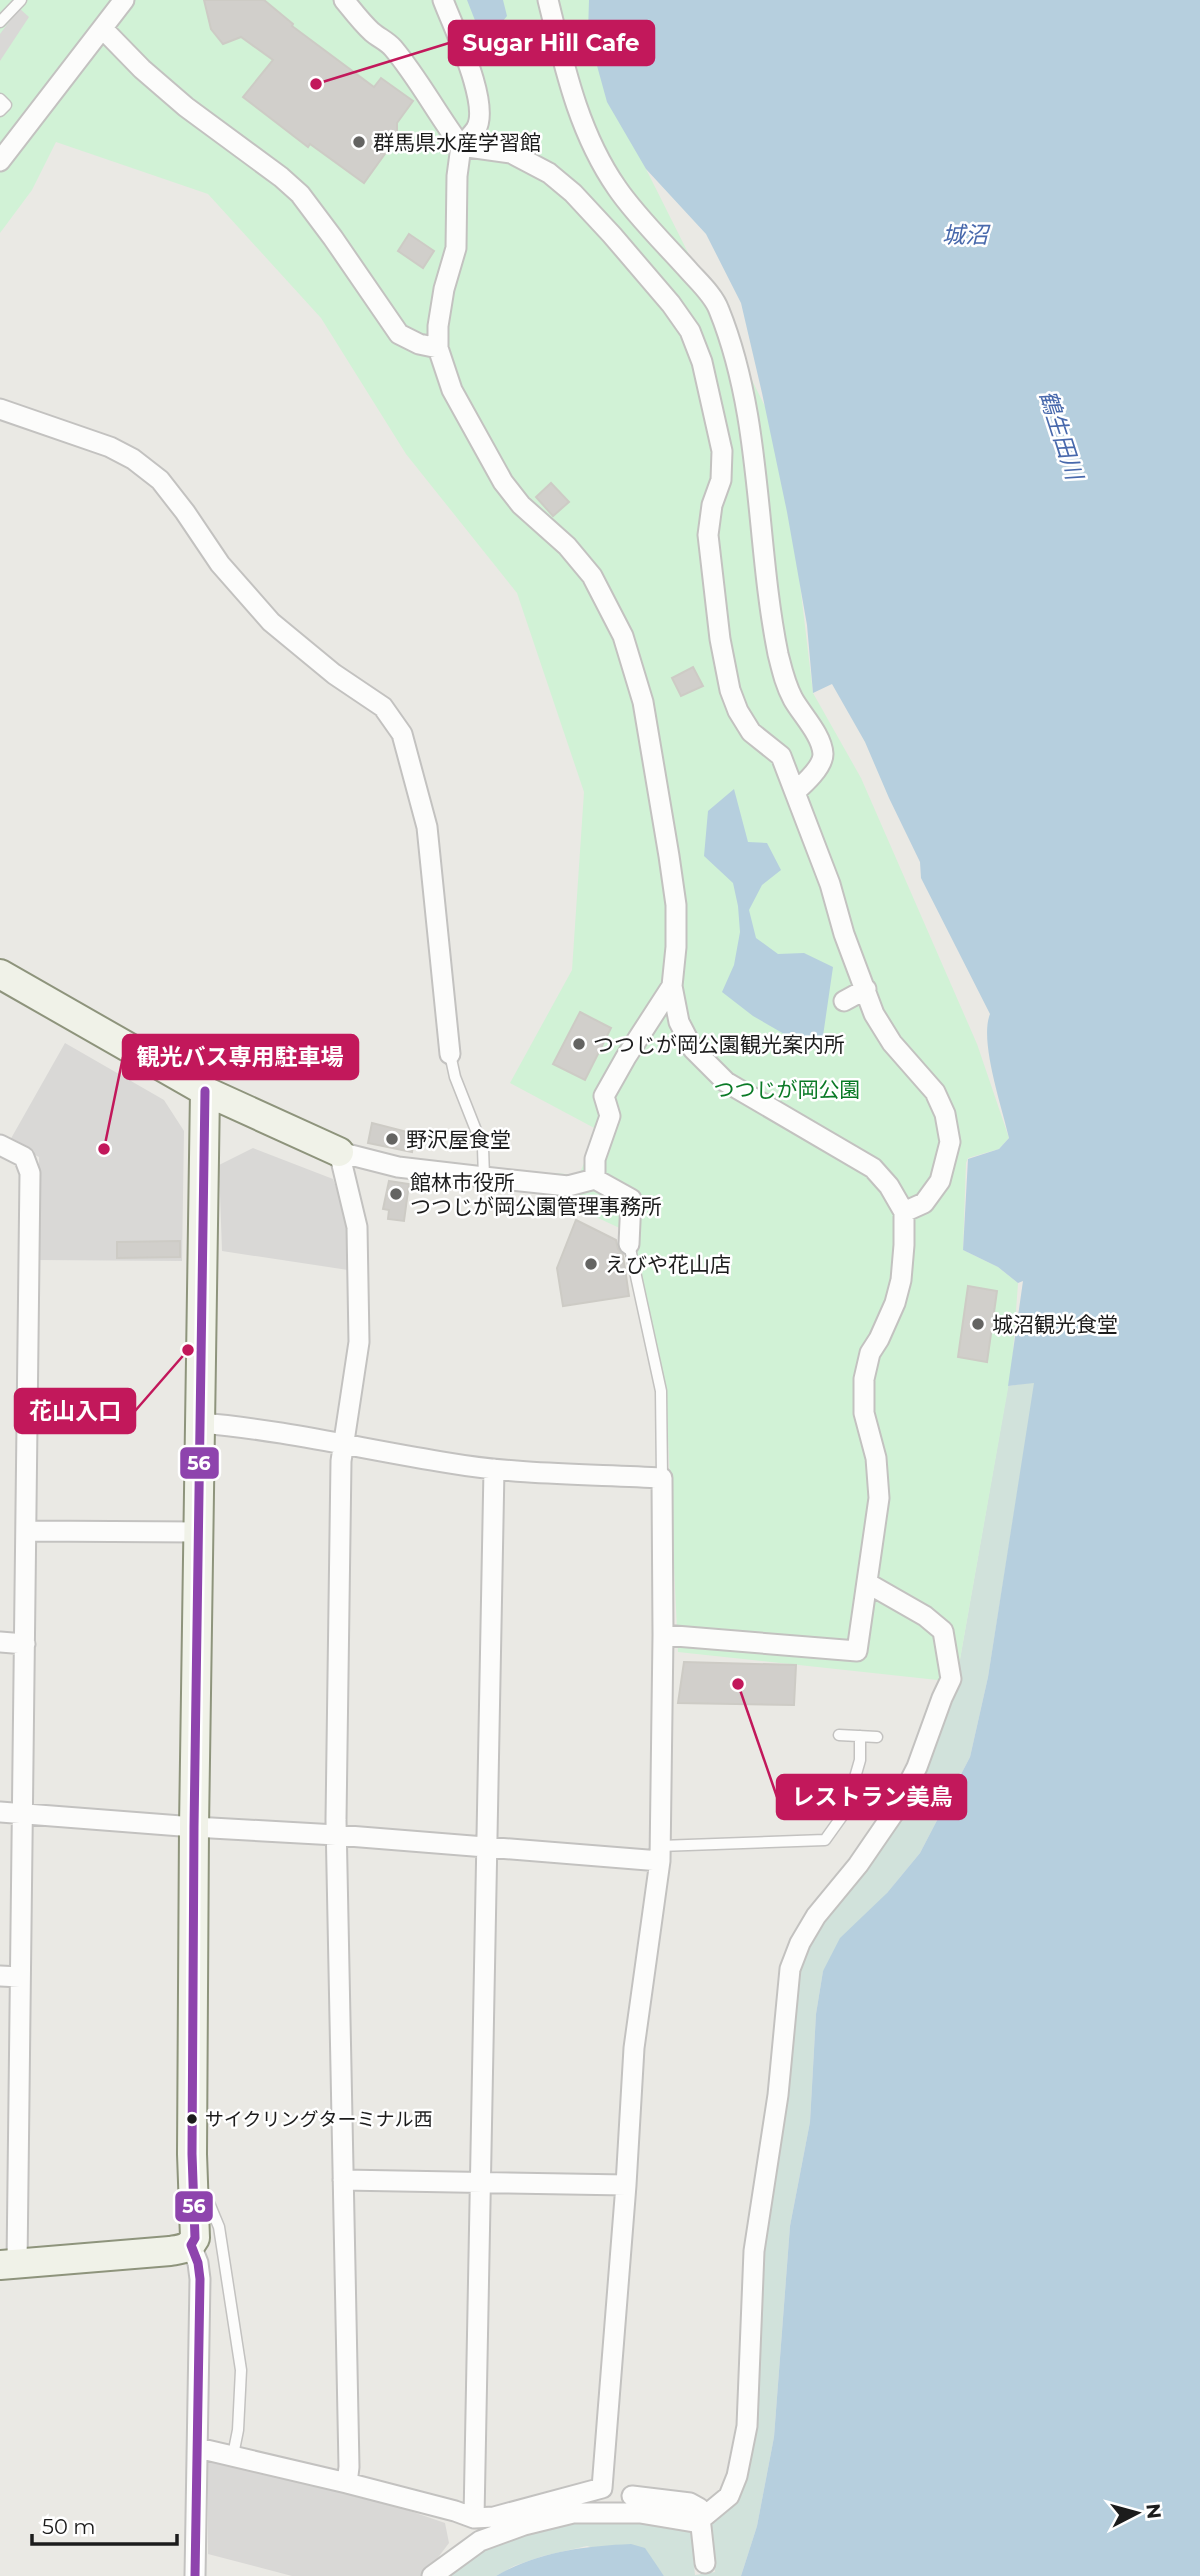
<svg xmlns="http://www.w3.org/2000/svg" width="1200" height="2576" viewBox="0 0 1200 2576" font-family="Montserrat,'Noto Sans JP',sans-serif">
<style>
.wetland{fill:#d1e2db}
.park{fill:#d1f2d6}
.parking{fill:#d9d8d6}
.water{fill:#b6cfde}
.building{fill:#d1cfcb;stroke:#cdcbc5;stroke-width:2}
.lines{fill:none;stroke-linecap:round;stroke-linejoin:round}
.lane-casing{stroke:#c3c2c0;stroke-width:13}
.street-casing{stroke:#c3c2c0;stroke-width:23}
.secondary-casing{stroke:#8e947c;stroke-width:32}
.lane{stroke:#fcfcfb;stroke-width:10}
.street{stroke:#fcfcfb;stroke-width:19}
.secondary{stroke:#f0f2e8;stroke-width:28}
.bus-1-casing{stroke:#fff;stroke-width:14}
.bus-1{stroke:#8e44ad;stroke-width:9}
.poi-dot{fill:#646462;stroke:#fff;stroke-width:2.5}
.bus-dot{fill:#1c1c1c;stroke:#fff;stroke-width:2.5}
.labels{text-anchor:middle;dominant-baseline:central;stroke-width:5;stroke-linejoin:round;paint-order:stroke}
.bus-label{font-size:19px;fill:#1c1c1c;stroke:#fff;text-anchor:start}
.poi-label{font-size:21px;fill:#1c1c1c;stroke:#fff;text-anchor:start}
.park-label{font-size:21px;fill:#0a7a26;stroke:#fff}
.water-label{font-size:23px;font-style:italic;fill:#4869ac;stroke:#fff}
.leader{fill:none;stroke:#c2185b;stroke-width:2.5}
.callout-dot{fill:#c2185b;stroke:#fff;stroke-width:2.5}
.callout{fill:#c2185b;stroke:#c2185b;stroke-width:2.5}
.callout-label{font-size:23px;text-anchor:middle;font-weight:bold;fill:#fff}
.line-badge{stroke:#fff;stroke-width:2.5}
.badge-label{font-size:19px;text-anchor:middle;font-weight:bold;fill:#fff}
</style>
<rect width="100%" height="100%" fill="#eae9e4"/>
<path class="wetland" d="M1035,1382L988,1677L970,1757L920,1853L823,1971L816,2014L810,2122L790,2226L774,2437L757,2526L741,2576H664L658,2568L587,2546L543,2556L514,2566L496,2576H442L481,2547L567,2521L620,2518L694,2526L698,2554L693,2555L695,2575L715,2572L705,2526L731,2508L737,2493L762,2238L802,1958L827,1914L873,1860L915,1793L956,1682L1008,1386Z"/>
<path class="park" d="M0,0H590L589,8L646,169L783,442L813,693L861,778L977,1044L1009,1138L999,1149L968,1158L966,1163L963,1250L998,1267L1018,1283L1012,1366L956,1682L678,1652L666,1392L628,1232L549,1195L553,1173L579,1175L598,1130L510,1083L572,970L584,792L517,593L406,454L321,318L208,194L56,142L32,190L0,233Z"/>
<path class="parking" d="M19,8L29,17L0,61V34Z
M65,1043L164,1100L184,1131L182,1261L38,1260L39,1157L9,1142Z
M253,1148L333,1179L347,1218L348,1270L222,1251L219,1165Z
M217,2457L349,2490L445,2523L449,2543L424,2576H292L208,2554V2461Z"/>
<path class="water" d="M467,0H503L507,16L495,31L476,23Z
M589,0H1200V2576H741L757,2526L774,2437L790,2226L810,2122L816,2014L823,1971L840,1938L887,1893L920,1853L970,1757L988,1677L1034,1383L1008,1386L1023,1281L1018,1283L998,1267L963,1250L968,1159L999,1149L1009,1138C1002,1107 979,1041 990,1014L921,878L920,862L889,798L865,742L832,684L813,693L807,625L787,512L762,393L741,303L706,234L646,169L607,102L588,33Z
M734,789L748,842L767,843L781,870L762,885L749,910L756,938L778,954L804,953L833,967L823,1036L798,1042L753,1016L722,992L734,965L740,932L738,906L733,883L704,856L708,811Z
M631,2544L645,2548L664,2576H496C537,2552 584,2546 631,2544Z"/>
<path class="building" d="M204,0H264L293,24L292,26L374,87L381,78L413,101L397,123V137L364,183L310,144L308,147L243,97L273,60L241,37L223,44L211,29Z
M409,234L434,251L423,268L398,251Z
M551,483L569,502L553,516L536,497Z
M693,667L703,686L681,696L672,678Z
M580,1012L611,1028L585,1080L553,1064Z
M372,1123L415,1134L412,1152L368,1143Z
M389,1181L409,1184L404,1221L388,1219L389,1210L383,1209Z
M576,1220L616,1240L618,1249L623,1255L629,1296L563,1306L557,1268Z
M180,1241V1257L117,1258V1242Z
M968,1286L997,1291L987,1362L958,1357Z
M684,1662L796,1665L794,1705L678,1703Z"/>
<g class="lines">
<g class="lane-casing">
<path id="lane" d="M0,22L21,0
M0,99L6,105L0,111
M450,1054L455,1077L483,1148L484,1177
M629,1244L661,1391L662,1478
M839,1735L877,1737
M660,1846L825,1840L845,1812L860,1760V1736
M199,2190L209,2203L219,2227L241,2370L238,2430L233,2455"/>
</g>
<g class="street-casing">
<path id="street" d="M344,0C353,11 362,23 372,32C379,38 387,41 393,48C419,79 437,114 461,146L457,176L456,248L444,289L438,326V348L452,390L503,482L521,505L567,546L592,576L623,636L643,702L669,856L676,905V947L672,986L679,1022L693,1049L726,1082L873,1168L889,1186L904,1212V1245L901,1280L895,1303L879,1339L870,1353L864,1379V1413L876,1458L879,1498L857,1651L663,1635
M443,0C453,27 491,104 476,129C472,135 466,141 461,146
M548,0C564,65 578,132 617,188C636,216 667,246 690,272C700,283 714,296 719,310C763,419 755,540 778,654C782,670 785,684 793,699C802,715 822,735 823,754C823,767 804,784 795,792
M103,29L142,69L186,107L281,177L300,194L333,238L399,334L419,344L438,348
M461,146L511,153L549,173L573,193L612,235L671,304L690,331L702,362L722,451L721,480L712,505L708,535L720,639L730,690L738,711L751,732L781,756L830,884L844,934L874,1014L892,1043L935,1092L945,1114L950,1142L940,1181L924,1203L904,1212
M0,161L124,0
M0,409L110,447L133,459L160,480L185,512L220,564L271,622L334,674L383,707L402,734L427,827L450,1054
M844,1001L866,989
M0,1145L24,1157L30,1173L17,2264
M595,1179V1159L610,1116L604,1096L626,1057L672,986
M26,1531L198,1532
M0,1642L25,1644
M0,1812L194,1827L336,1835L660,1861
M0,1976L20,1977
M343,2180L626,2185
M191,2245L198,2263L200,2279L195,2576
M198,2448L347,2483L455,2511L474,2518L494,2517L602,2488L626,2185L634,2048L660,1861L663,1635L662,1478C591,1474 519,1475 449,1463C366,1450 285,1430 201,1423
M347,2483L349,2467L336,1820L341,1461L359,1342L357,1227L339,1152L398,1167L484,1177L568,1186L595,1179L631,1199L629,1244
M632,2496L690,2503L699,2508L705,2563
M474,2518L494,1469
M432,2576L480,2541L524,2525L573,2513H640L694,2522L700,2520L729,2496L737,2476L747,2426L754,2251L778,2095L790,1969L800,1943L816,1916L858,1865L893,1814L917,1767L942,1698L951,1679L943,1631L925,1616L869,1584"/>
</g>
<g class="secondary-casing">
<path id="secondary" d="M0,974L205,1091L339,1152
M0,2265L170,2251C181,2249 189,2249 195,2238L192,2154L194,1827L205,1091"/>
</g>
<use href="#lane" class="lane"/>
<use href="#street" class="street"/>
<use href="#secondary" class="secondary"/>
<g class="bus-1-casing">
<path id="bus-1" d="M195,2576L200,2279L198,2263L191,2245L195,2238L192,2154L194,1827L205,1091"/>
</g>
<use href="#bus-1" class="bus-1"/>
</g>
<g class="poi-dot">
<circle cx="359" cy="142" r="7"/>
<circle cx="579" cy="1044" r="7"/>
<circle cx="392" cy="1139" r="7"/>
<circle cx="396" cy="1194" r="7"/>
<circle cx="591" cy="1264" r="7"/>
<circle cx="978" cy="1324" r="7"/>
</g>
<circle class="bus-dot" cx="192" cy="2119" r="6"/>
<g class="labels">
<g class="bus-label">
<text x="205" y="2119">サイクリングターミナル西</text>
</g>
<g class="poi-label">
<text x="373" y="142">群馬県水産学習館</text>
<text x="593" y="1044">つつじが岡公園観光案内所</text>
<text x="406" y="1139">野沢屋食堂</text>
<text x="410" y="1182">館林市役所<tspan x="410" dy="24">つつじが岡公園管理事務所</tspan></text>
<text x="605" y="1264">えびや花山店</text>
<text x="992" y="1324">城沼観光食堂</text>
</g>
<g class="park-label">
<text x="787" y="1089">つつじが岡公園</text>
</g>
<g class="water-label">
<text x="965" y="235">城沼</text>
<text transform="translate(1061 435) rotate(72)">鶴生田川</text>
</g>
</g>
<path class="leader" d="M316 84L449 43M104 1149L123 1057M188 1350L135 1411M738 1684L777 1797"/>
<g class="callout-dot">
<circle cx="316" cy="84" r="7"/>
<circle cx="104" cy="1149" r="7"/>
<circle cx="188" cy="1350" r="7"/>
<circle cx="738" cy="1684" r="7"/>
</g>
<g class="callout">
<rect x="449" y="21" width="205" height="44" rx="7"/>
<rect x="123" y="1035" width="235" height="44" rx="7"/>
<rect x="15" y="1389" width="120" height="44" rx="7"/>
<rect x="777" y="1775" width="189" height="44" rx="7"/>
</g>
<g class="callout-label">
<text x="551" y="51">Sugar Hill Cafe</text>
<text x="240" y="1065">観光バス専用駐車場</text>
<text x="75" y="1419">花山入口</text>
<text x="872" y="1805">レストラン美鳥</text>
</g>
<g class="line-badge">
<rect x="179" y="1446" width="41" height="34" rx="7" fill="#8e44ad"/>
<rect x="174" y="2190" width="40" height="33" rx="7" fill="#8e44ad"/>
</g>
<g class="badge-label">
<text x="199" y="1470">56</text>
<text x="194" y="2213">56</text>
</g>
<g transform="translate(1137 2513) rotate(84)" stroke="#ffffff" stroke-width="5" paint-order="stroke">
<path d="M0-5L12 26L0 18L-12 26Z" fill="#1c1c1c"/>
<text y="-10" font-size="19" font-weight="bold" text-anchor="middle" fill="#1c1c1c">N</text>
</g>
<path d="M32 2534v10h145v-10" fill="none" stroke="#1c1c1c" stroke-width="3.5"/>
<text x="42" y="2534" font-size="21" fill="#1c1c1c" stroke="#ffffff" stroke-width="5" paint-order="stroke">50 m</text>
</svg>
